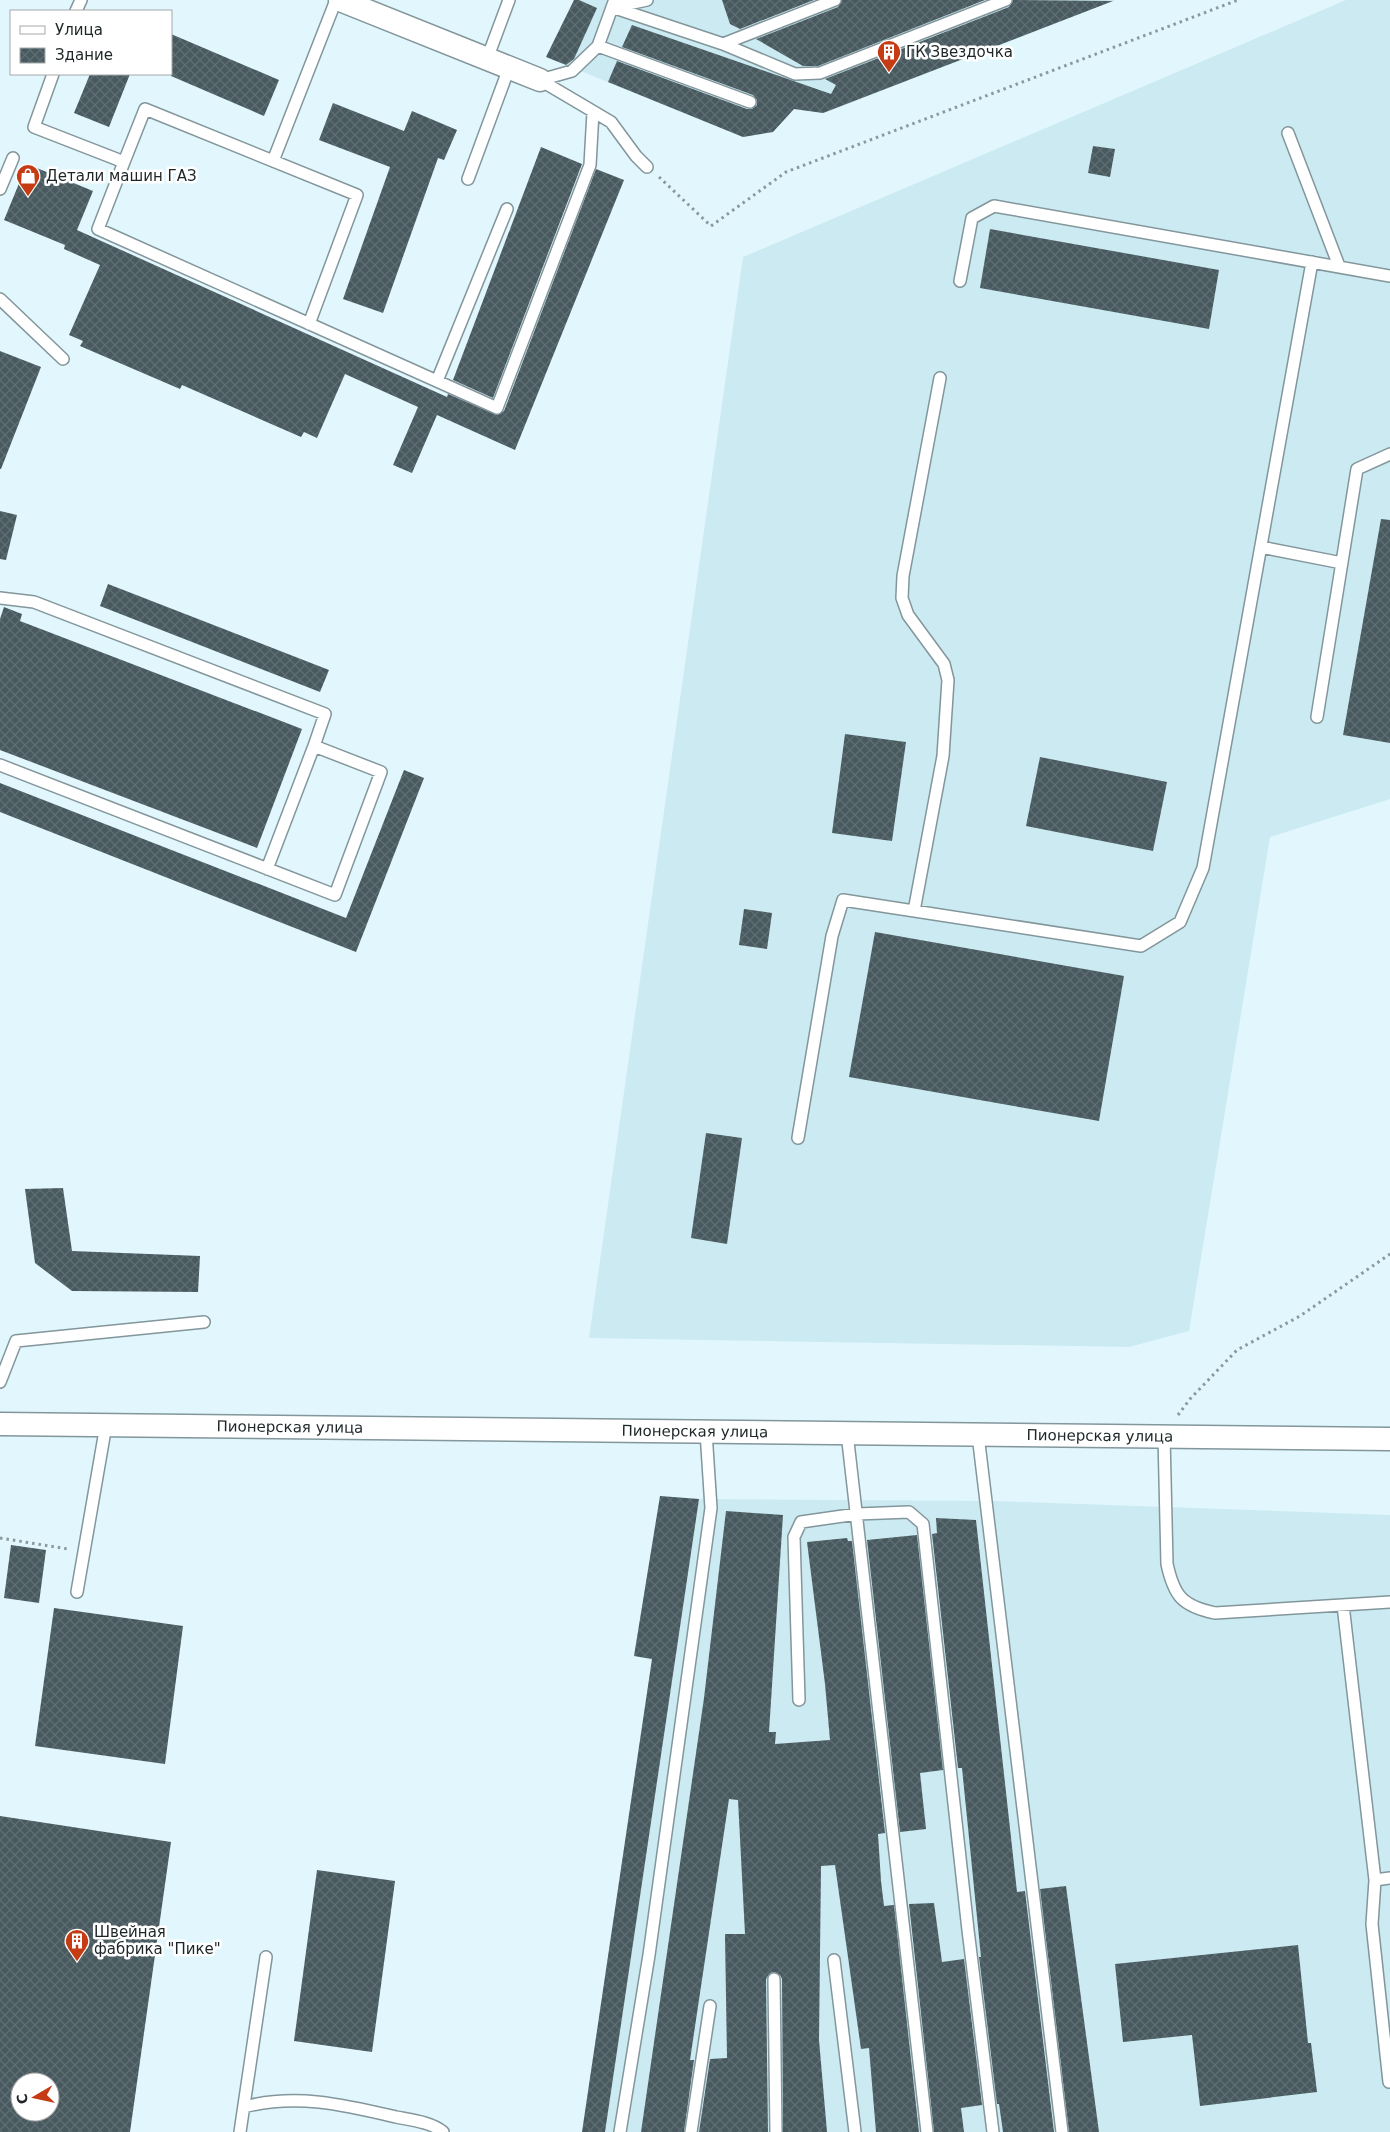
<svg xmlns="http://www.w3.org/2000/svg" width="1390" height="2132" viewBox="0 0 1390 2132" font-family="'DejaVu Sans',sans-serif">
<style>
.built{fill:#cbeaf2}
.building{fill:url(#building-cross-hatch);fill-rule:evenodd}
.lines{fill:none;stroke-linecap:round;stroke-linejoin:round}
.lane-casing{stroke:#82969b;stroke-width:14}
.street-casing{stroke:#82969b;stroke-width:25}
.path{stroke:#89999d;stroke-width:3;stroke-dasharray:2.5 4;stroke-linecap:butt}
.lane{stroke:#fff;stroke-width:11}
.street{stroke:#fff;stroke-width:22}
.labels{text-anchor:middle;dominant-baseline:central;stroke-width:5;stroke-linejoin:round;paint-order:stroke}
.poi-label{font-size:15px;fill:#1d2527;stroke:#fff;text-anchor:start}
.street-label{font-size:15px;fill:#1d2527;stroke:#fff}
</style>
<defs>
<pattern id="building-cross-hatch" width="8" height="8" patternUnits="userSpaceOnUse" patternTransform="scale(1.25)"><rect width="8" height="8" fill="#485a5f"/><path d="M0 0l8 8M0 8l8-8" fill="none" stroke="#5f6e72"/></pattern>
</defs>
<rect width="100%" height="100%" fill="#e1f7fd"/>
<path class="built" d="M574,0H1116L824,113L794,109L773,132L743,137L546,57Z
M1346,0H1390V799L1270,837L1189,1331L1129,1347L589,1338L743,257Z
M660,1496L699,1499L995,1501L1390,1515V2132H582L652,1660L634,1656Z"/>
<path class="building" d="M574,0H579L597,8L574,59L566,65L546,57Z
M722,0H814L740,29L730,24Z
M842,0H985L818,66H803L756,39L838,7Z
M1013,0L1113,1L823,113L794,109L773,132L743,137L608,82L617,61L747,109H752L757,105V100L753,95L622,47L632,25L831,94L836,85L825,79L1009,7Z
M171,34L279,80L264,116L171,76Z
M90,74H130L109,127L74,113Z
M333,103L404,131L412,111L457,130L444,160L438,158L383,313L343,299L390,167L319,140Z
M1093,146L1115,149L1110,177L1088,173Z
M541,147L582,164L493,398L453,380Z
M27,164L93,191L77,230L447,397L448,394L497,415L504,411L596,169L624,180L515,450L437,415L412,473L393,465L418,407L345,374L317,438L304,432L301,437L182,385L180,389L80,346L83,341L69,335L100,265L64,249L65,245L4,220Z
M990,229L1219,270L1209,329L980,288Z
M0,351L41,367L1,469H0Z
M0,511L17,515L6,560L0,559Z
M1381,519L1390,520V743L1343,735Z
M108,584L329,670L320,692L100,606Z
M4,607L22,614L20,621L302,729L257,848L0,750V619Z
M845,734L906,742L892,841L832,833Z
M1040,757L1167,782L1153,851L1026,826Z
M404,770L424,778L356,952L0,812V783L346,918Z
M744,909L772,913L767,949L739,945Z
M875,932L1124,976L1099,1121L849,1077Z
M706,1133L742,1138L727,1244L691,1238Z
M63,1188L72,1251L200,1256L198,1292L72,1291L35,1263L25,1189Z
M660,1496L699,1499L605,2132H582L652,1659L634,1656Z
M726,1511L783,1515L769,1732H776L775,1744L830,1740L825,1684L807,1542L847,1538L848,1541H852L885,1833L878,1834L881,1881L884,1906L894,1905L919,2132H876L869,2048L861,2049L835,1865L821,1866L819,2040L827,2132H783L782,1979L780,1975L774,1972L770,1973L766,1979L768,2132H699L710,2059L727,2058L725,1934H745L738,1800L729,1799L690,2060H694L684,2132H641L704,1698Z
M936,1518L976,1520L1017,1892L1025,1891L1054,2132H1003L999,2104H997L979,1957H981L962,1768H958L932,1534L937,1533Z
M917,1535L943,1770L920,1773L926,1829L900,1832L867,1540Z
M11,1545L46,1550L39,1603L4,1598Z
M54,1608L183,1626L165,1764L35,1746Z
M0,1816L171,1842L130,2132H0ZM20,2082H50V2112H20Z
M317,1870L395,1881L372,2052L294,2041Z
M1066,1886L1099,2132H1069L1040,1889Z
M934,1903L942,1962L964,1959L982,2105L961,2108L964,2132H934L909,1904Z
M1298,1945L1308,2043H1311L1317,2092L1200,2106L1192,2035L1123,2042L1115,1964Z"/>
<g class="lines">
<g class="lane-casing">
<path id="lane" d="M612,7L723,44L835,0
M614,7L647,0
M76,11L81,0
M723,44L795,74L820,73L1006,0
M598,46L750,102
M487,59L509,0
M53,74L34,127L124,162L98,229L497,408L590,165L593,112
M540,80L611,122L636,156L647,167
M540,80L572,71L598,46L614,2
M1288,133L1339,266
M273,161L336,0
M124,162L145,109L357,195L309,324
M468,179L509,68
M0,189L13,158
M960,281L972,218L994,206L1390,276
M0,299L63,359
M437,381L507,209
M1261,547L1342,563
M0,598L34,602L325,714L314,746L381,772L335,895L0,765
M1317,717L1357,469L1390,454
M267,869L314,746
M914,911L943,756L948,680L944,664L908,615L902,598L903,576L940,378
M798,1138L832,936L843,900L1141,946L1180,922L1203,868L1312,262
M0,1382L16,1341L204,1322
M847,1433L927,2132
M978,1435L1062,2132
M1164,1436L1167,1564C1174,1596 1182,1606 1215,1613L1390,1602
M77,1592L106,1425
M1343,1605L1375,1880L1390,1878
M799,1700L794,1537L801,1522L857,1514L909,1512L923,1524L968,1930L993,2132
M1375,1880L1372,1924L1389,2082
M834,1960L855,2132
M774,1979L776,2132
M244,2107C296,2093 345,2105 396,2117C411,2120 431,2122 443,2132
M240,2132L266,1957
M620,2132L649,1955L711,1508L706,1432
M691,2132L710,2006"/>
</g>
<g class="street-casing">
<g id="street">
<path d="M340,0L540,80"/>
<path id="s1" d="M0,1424L1390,1439"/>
</g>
</g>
<path class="path" d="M659,177L711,226L786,172L1238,0
M1178,1415L1190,1399L1237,1350L1300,1316L1390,1254
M0,1538L68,1549"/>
<use href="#lane" class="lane"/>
<use href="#street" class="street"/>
</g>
<defs>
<g id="building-pin" transform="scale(1.25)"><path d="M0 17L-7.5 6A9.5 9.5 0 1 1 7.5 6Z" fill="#c43b14" stroke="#fff"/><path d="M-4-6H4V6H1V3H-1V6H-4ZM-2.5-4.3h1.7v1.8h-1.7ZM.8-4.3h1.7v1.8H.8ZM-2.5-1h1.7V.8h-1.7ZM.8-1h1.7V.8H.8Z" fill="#fff"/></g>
<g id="shop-pin" transform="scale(1.25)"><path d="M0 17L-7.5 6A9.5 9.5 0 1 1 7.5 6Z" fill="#c43b14" stroke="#fff"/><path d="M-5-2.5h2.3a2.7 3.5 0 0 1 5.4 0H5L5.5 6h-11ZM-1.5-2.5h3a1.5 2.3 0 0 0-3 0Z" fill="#fff"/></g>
</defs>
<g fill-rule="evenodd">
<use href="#building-pin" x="889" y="52"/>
<use href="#shop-pin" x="28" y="176"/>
<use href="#building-pin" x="77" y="1941"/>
</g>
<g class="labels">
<g class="poi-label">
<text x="906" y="52">ГК Звездочка</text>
<text x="46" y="176">Детали машин ГАЗ</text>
<text x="94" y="1932">Швейная<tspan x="94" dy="17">фабрика "Пике"</tspan></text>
</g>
<g class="street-label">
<text stroke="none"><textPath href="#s1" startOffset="290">Пионерская улица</textPath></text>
<text stroke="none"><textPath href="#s1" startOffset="695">Пионерская улица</textPath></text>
<text stroke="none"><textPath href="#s1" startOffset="1100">Пионерская улица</textPath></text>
</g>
</g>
<rect x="10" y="10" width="162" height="65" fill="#ffffff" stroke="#a5a8a9"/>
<rect x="20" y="26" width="25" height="8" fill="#ffffff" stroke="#a5a8a9"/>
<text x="55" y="35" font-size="15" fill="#1d2527">Улица</text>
<rect x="20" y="48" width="25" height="15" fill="url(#building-cross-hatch)" stroke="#a5a8a9"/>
<text x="55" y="60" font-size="15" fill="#1d2527">Здание</text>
<g transform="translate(35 2097) rotate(261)"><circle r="24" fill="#ffffff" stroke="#a5a8a9"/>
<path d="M0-4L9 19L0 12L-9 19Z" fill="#c43b14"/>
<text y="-8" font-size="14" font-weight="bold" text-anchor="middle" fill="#1d2527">С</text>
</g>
</svg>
